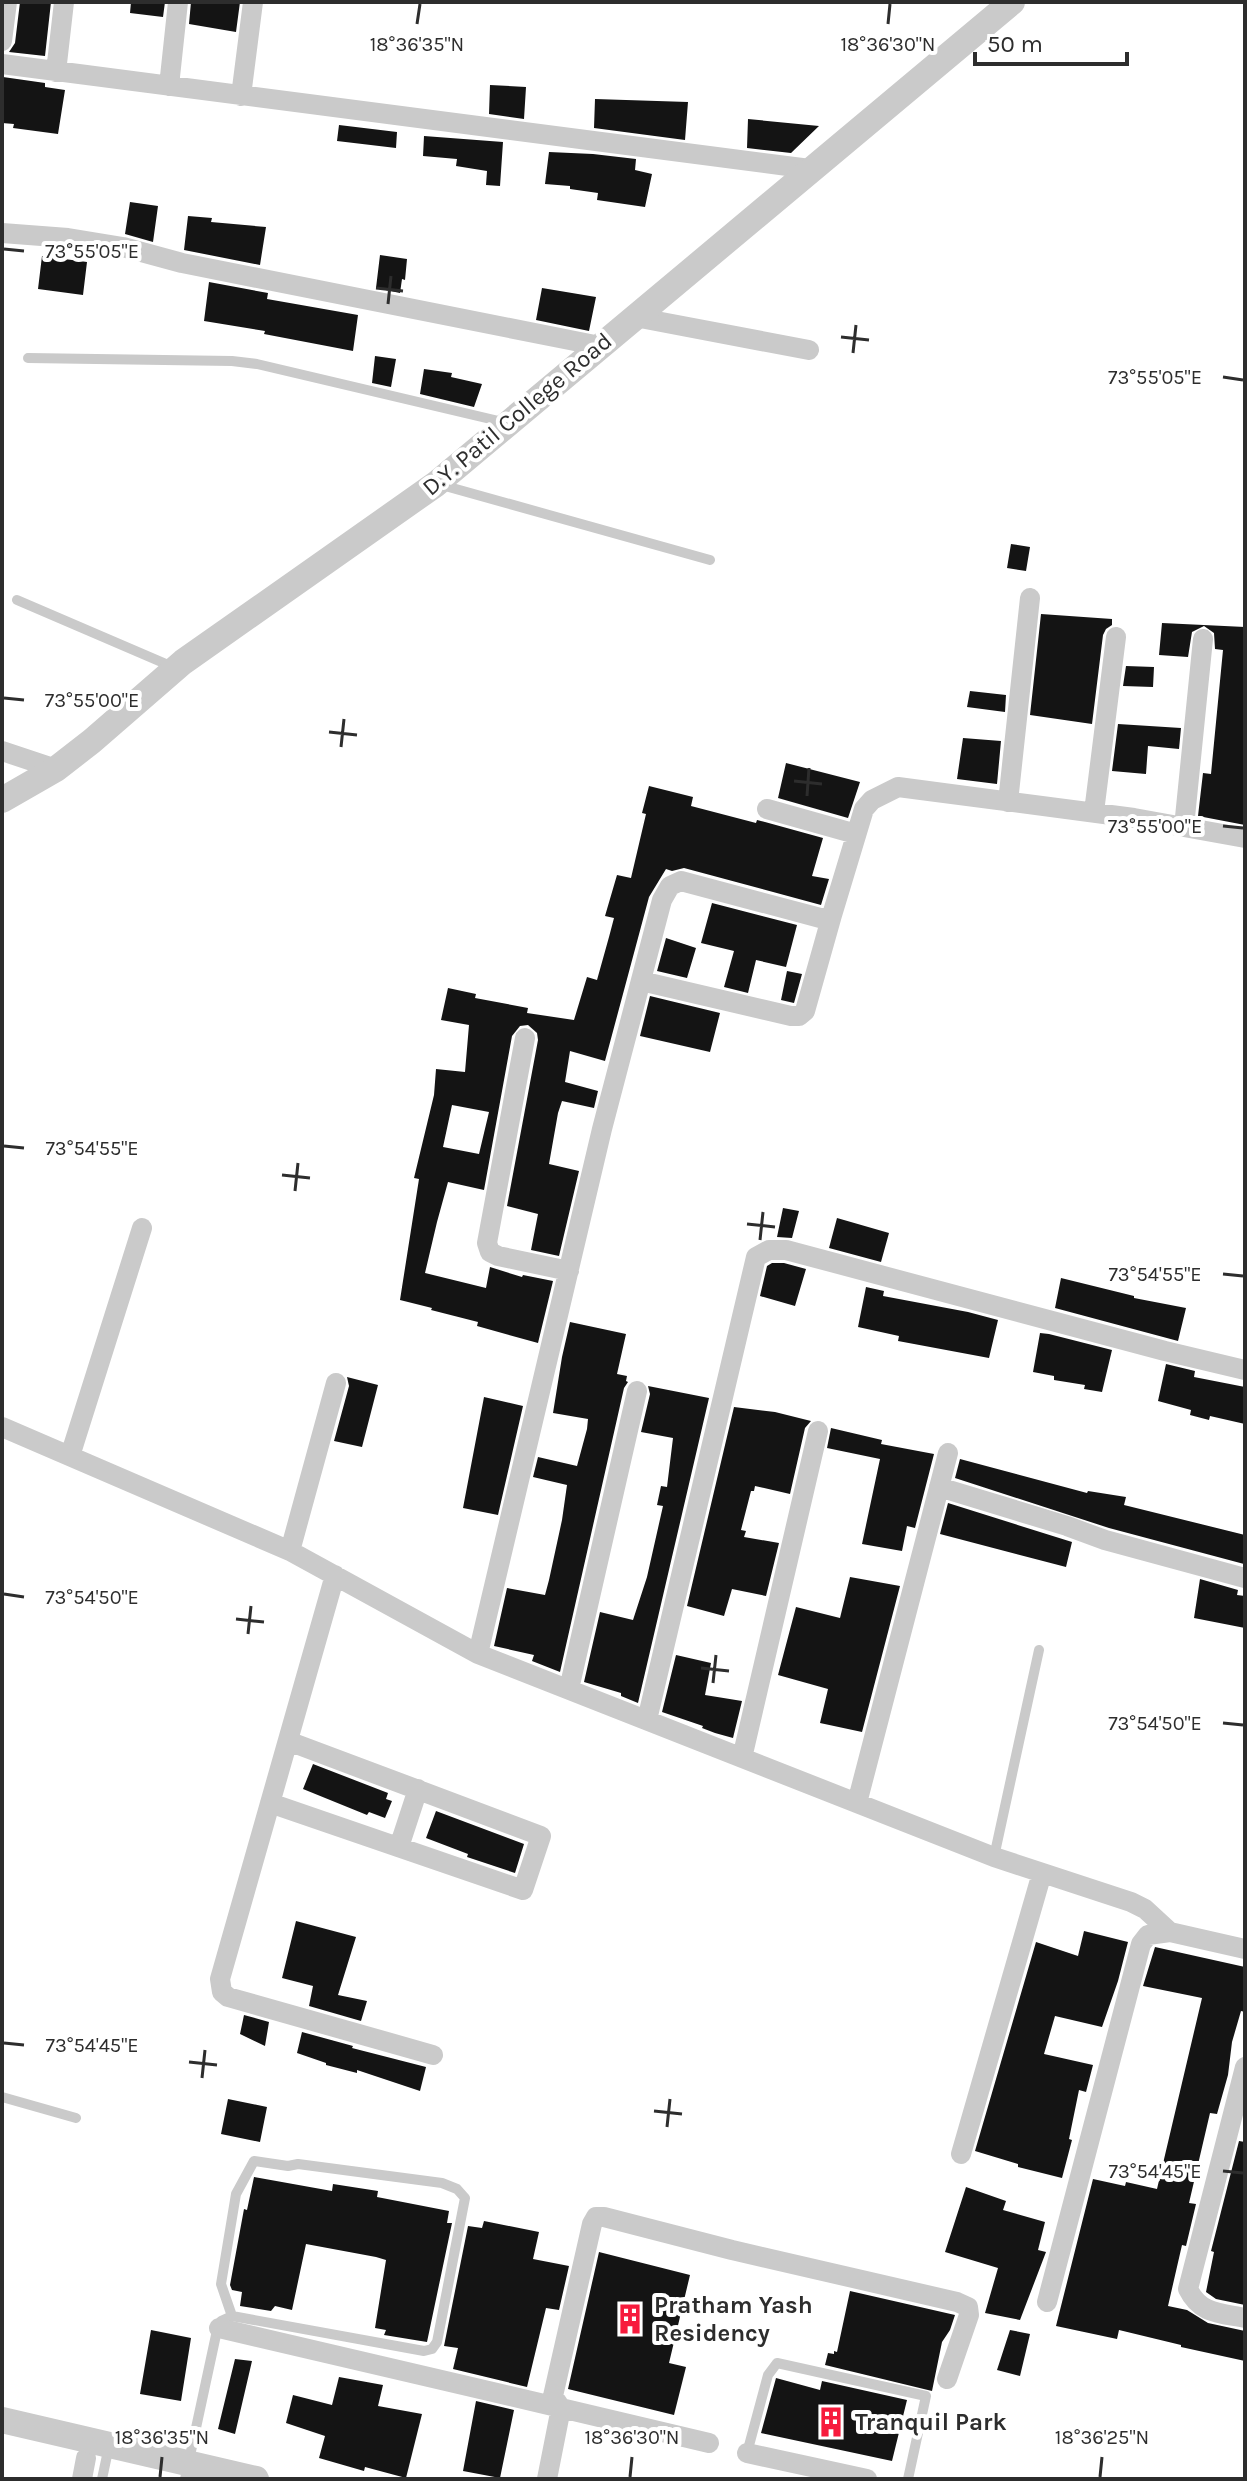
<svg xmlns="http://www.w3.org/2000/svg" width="1247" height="2481" viewBox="0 0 1247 2481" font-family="Karla,sans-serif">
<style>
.building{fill:#141414;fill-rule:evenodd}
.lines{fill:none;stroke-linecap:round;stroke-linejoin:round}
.service{stroke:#cacaca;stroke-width:10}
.minor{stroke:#cacaca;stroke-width:20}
.tertiary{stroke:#cacaca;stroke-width:26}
.ticks{fill:none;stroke:#2d2d2d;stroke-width:3}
.labels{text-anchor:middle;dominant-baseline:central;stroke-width:8;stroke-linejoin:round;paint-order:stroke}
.street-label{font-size:24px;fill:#2d2d2d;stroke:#fff}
.poi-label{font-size:24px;font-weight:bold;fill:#2d2d2d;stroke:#fff;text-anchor:start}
.ticks-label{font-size:20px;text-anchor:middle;fill:#2d2d2d;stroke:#fff;stroke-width:8;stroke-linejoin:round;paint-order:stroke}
</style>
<rect width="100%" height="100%" fill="#fff"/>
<path class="building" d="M20,2H51L45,56L9,52L15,43Z
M131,2H165L163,17L130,13Z
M191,2H240L236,32L189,24Z
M3,77L45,83V87L65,90L58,134L13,128L14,124L2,123Z
M490,85L526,87L524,119L489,114Z
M595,99L688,102L685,140L594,128Z
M748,119L819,126L791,153L747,148Z
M339,125L397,132L396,148L337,141Z
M424,136L503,142L500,186L486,185L487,171L456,166L457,159L423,156Z
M549,152L593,154L636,159L635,170L652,174L645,207L597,200L598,193L570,189V186L545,184Z
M130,202L158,206L153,242L125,234Z
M188,216L212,218L211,222L266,227L260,265L184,250Z
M380,255L407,259L405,280L402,279L400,293L376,288Z
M42,256L87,262L83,295L38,289Z
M209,282L268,293L267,299L358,315L353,351L264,334L265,331L204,321Z
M542,288L596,297L589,331L536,320Z
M375,356L396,359L391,387L372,383Z
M424,369L452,373L451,377L482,384L474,407L420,394Z
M1011,544L1030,547L1026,571L1007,568Z
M1041,614L1112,619V625L1106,629L1103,635L1092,724L1030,715Z
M1162,623L1245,627V825L1198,816L1203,773L1211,774L1223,650L1215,649L1214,633L1204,626L1192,632L1188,657L1159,655Z
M1126,666L1154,667L1153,687L1123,686Z
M970,691L1006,695L1005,712L967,707Z
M1118,724L1181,728L1179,749L1148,746L1146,774L1112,771Z
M963,738L1001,741L997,784L957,779Z
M786,763L860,782L848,818L778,798Z
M649,786L693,797L691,806L756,823L757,820L765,822L823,838L812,876L829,879L821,905L684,868L672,871L666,869L649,897L605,1061L570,1051L565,1082L598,1091L594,1108L562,1101L558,1113L549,1164L579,1171L559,1256L531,1250L538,1214L507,1206L538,1040L537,1033L528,1025L520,1026L512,1036L484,1190L448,1182L437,1222L425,1273L486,1288L490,1267L522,1277L523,1275L553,1281L538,1343L477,1326L478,1322L431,1310L432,1308L400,1300L419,1179L414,1178L434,1095L436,1069L465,1072L469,1025L441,1020L448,988L476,994L475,998L528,1008L527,1013L574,1020L587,977L597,980L609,937L614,918L605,916L617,875L631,878L646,814L642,813ZM452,1105L489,1112L479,1154L443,1147Z
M712,903L797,925L786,967L756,960L748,993L724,987L734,951L701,943Z
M666,938L696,948L687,978L657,971Z
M787,971L802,974L794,1003L781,1000Z
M650,996L720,1013L710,1052L640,1036Z
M783,1208L799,1211L792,1238L777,1237Z
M837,1218L889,1233L881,1262L829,1248Z
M772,1263H784L806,1269L795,1306L760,1296L767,1266Z
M1061,1278L1134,1296V1298L1186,1308L1178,1341L1055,1308Z
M866,1287L884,1291L883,1296L968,1312L998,1320L989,1358L898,1341L899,1336L858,1327Z
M570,1322L626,1334L617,1374L627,1376L626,1381L628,1382L624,1388L560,1672L532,1661L534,1655L494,1646L507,1588L545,1595L549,1580L562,1520L567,1485L533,1477L538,1457L577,1466L587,1429L588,1419L553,1413L562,1357Z
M1040,1333L1049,1334L1112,1350L1102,1392L1084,1389L1085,1385L1054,1380V1376L1033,1372Z
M1166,1364L1195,1371L1194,1377L1245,1387V1424L1210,1416L1209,1420L1190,1415L1191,1410L1158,1401Z
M347,1377L378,1385L362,1447L334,1441L349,1386Z
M648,1386L709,1398L638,1703L621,1696V1693L584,1682L600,1612L633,1620L647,1577L663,1506L657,1505L661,1486L667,1487L673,1438L641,1432L650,1394Z
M484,1397L523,1406L498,1515L463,1508Z
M734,1407L775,1412L811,1421L805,1428L790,1494L755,1486L754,1491H751L741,1530L746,1531L744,1537L779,1543L766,1596L732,1589L724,1616L687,1606Z
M831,1428L882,1440L881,1444L934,1454L915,1528L907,1526L902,1551L862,1544L880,1459L827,1448Z
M960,1459L1087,1493L1088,1491L1126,1497L1124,1505L1245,1535L1244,1564L1109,1528L955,1478Z
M948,1503L1072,1542L1066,1567L940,1534Z
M850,1577L900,1586L862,1732L820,1723L828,1689L778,1675L796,1607L840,1618Z
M1200,1579L1238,1590L1237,1595L1245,1596V1628L1194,1618Z
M676,1655L711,1663L705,1695L742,1701L733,1738L715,1733L702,1728L703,1726L662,1712Z
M313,1764L388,1793L386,1799L392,1801L385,1818L369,1812L367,1815L303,1789Z
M436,1811L524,1844L515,1873L467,1857L468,1854L426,1838Z
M296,1921L356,1937L338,1995L367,2001L361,2021L309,2006L313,1986L282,1978Z
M1084,1931L1128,1942L1118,1981L1102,2027L1055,2016L1044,2054L1093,2065L1086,2092L1079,2090L1069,2139L1072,2140L1062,2178L1018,2167V2164L975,2151L1036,1942L1078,1956Z
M1155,1947L1245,1967V2012L1241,2011L1232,2042L1228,2075L1217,2114L1210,2113L1189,2203L1196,2204L1186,2246L1182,2245L1168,2306L1187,2310L1208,2323L1245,2331V2361L1181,2347V2345L1119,2330L1117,2339L1056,2326L1093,2179L1125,2186L1126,2182L1157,2189L1202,1998L1143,1986Z
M244,2015L269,2022L265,2046L240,2034Z
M302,2032L353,2046L352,2048L426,2067L420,2091L357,2070V2073L326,2065V2063L297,2053Z
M228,2099L267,2107L260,2142L221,2134Z
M1239,2141L1245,2142V2305L1216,2299L1206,2292L1214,2252L1211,2251Z
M254,2177L332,2191L333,2184L378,2191L377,2197L449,2211L447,2223H452L427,2342L384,2335L386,2330L375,2328L386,2260L376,2257L306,2244L292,2310L275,2306L271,2311L240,2306L242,2292L232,2290L230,2285L244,2209L247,2210Z
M966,2187L1006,2201L1003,2210L1045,2222L1038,2250L1046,2252L1020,2320L985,2313L998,2268L945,2252Z
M484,2221L539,2232L533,2259L569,2266L559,2310L546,2308L527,2387L453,2369L458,2348L444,2346L468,2226L482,2228Z
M599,2252L690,2275L669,2363L686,2367L674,2415L568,2389Z
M850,2291L955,2315L950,2330L942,2342L932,2391L825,2365L828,2353L834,2354V2351L837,2352Z
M151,2330L191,2338L181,2401L140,2394Z
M1010,2330L1030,2334L1020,2376L997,2370Z
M235,2359L252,2361L235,2434L218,2429Z
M339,2377L383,2385L378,2406L422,2414L406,2478L365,2467L364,2471L319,2458L325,2436L286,2423L293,2395L332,2405Z
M776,2378L820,2390L822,2381L907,2400L892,2461L761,2433Z
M476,2401L514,2410L500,2478L463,2471Z"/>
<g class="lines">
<path class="service" d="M28,358L232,361L257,364L503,422
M438,484L710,560
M17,600L173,667
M994,1857L1039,1650
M2,2097L76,2118
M747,2453L768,2375L777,2363L926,2396L908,2479
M102,2479L109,2446
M185,2479L216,2335L221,2321L232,2316L424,2351L432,2349L437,2342L465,2198L457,2189L442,2183L298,2164L288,2166L254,2161L236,2194L221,2284L232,2316"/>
<path class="minor" d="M2,41L7,2
M2,64L810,169
M56,72L64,2
M169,86L178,2
M241,96L253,2
M2,233L68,238L123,247L182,263L600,346
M635,317L809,350
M2,751L56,769
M1008,802L1030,598
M767,809L856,834
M1094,812L1116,637
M1184,827L1203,639
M641,981L791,1016H799L805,1011L832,915
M525,1038L487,1243L490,1252L498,1256L569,1271
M2,1427L290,1551L478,1654L994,1857L1131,1902L1145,1909L1170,1932L1245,1949
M70,1456L142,1228
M939,1487L1067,1526L1105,1540L1245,1578
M290,1551L336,1383
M335,1575L220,1979L222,1992L228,1997L433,2055
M478,1654L602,1129L662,900L670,886L681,881L824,919L832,915L864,809L872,800L898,787L1134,818L1245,838
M569,1689L637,1391
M647,1720L756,1257L769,1250H786L1165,1351L1245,1370
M742,1758L818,1431
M270,1803L523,1890L541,1836L288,1741
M857,1803L948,1453
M399,1847L418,1789
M1245,2067L1188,2289C1200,2314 1220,2313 1245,2318
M961,2154L1042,1873
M1047,2302L1141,1944L1148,1935L1170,1932
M219,2328L561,2408L547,2479
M709,2443L561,2408L553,2396L592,2224L596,2217H604L732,2250L957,2302L968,2307L969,2315L947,2379
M747,2453L867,2479
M82,2479L86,2458"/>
<path class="tertiary" d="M2,800L56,769L92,741L183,662L436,484L1012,2
M2,2420L256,2479"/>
</g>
<path class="ticks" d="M417,24L420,4M888,24L890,4M4,249L24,251M376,288L403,291M388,304L391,276M841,337L869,340M853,353L856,325M1223,377L1243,380M4,698L24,700M329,732L357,735M341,747L344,719M794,781L822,784M807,796L809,768M1223,826L1243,828M4,1146L24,1148M282,1175L310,1178M295,1191L298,1163M747,1224L775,1227M760,1240L763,1212M1223,1274L1243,1276M4,1594L24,1597M236,1619L264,1622M248,1634L251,1606M701,1668L729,1671M713,1683L716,1655M1223,1723L1243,1725M4,2043L24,2045M189,2062L217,2065M202,2078L205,2050M654,2111L682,2114M667,2127L670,2099M1223,2171L1243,2173M160,2477L162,2457M630,2477L632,2457M1100,2477L1102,2457"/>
<defs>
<g id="building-bare" transform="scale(2.4)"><path d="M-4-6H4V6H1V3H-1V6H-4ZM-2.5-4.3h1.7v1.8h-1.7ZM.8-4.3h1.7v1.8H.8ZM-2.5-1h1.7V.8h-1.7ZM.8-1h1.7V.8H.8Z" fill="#f71b3d" stroke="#fff" stroke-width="2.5" paint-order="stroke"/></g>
</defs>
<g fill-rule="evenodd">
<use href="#building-bare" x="630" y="2319"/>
<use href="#building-bare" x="831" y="2422"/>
</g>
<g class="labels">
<g class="street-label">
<text transform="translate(517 414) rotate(-40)">D.Y. Patil College Road</text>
</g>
<g class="poi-label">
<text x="654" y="2305">Pratham Yash<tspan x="654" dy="28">Residency</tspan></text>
<text x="855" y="2422">Tranquil Park</text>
</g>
</g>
<g class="ticks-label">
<text x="417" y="51">18°36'35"N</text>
<text x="888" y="51">18°36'30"N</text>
<text x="92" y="258">73°55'05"E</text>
<text x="1155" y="384">73°55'05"E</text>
<text x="92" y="707">73°55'00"E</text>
<text x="1155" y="833">73°55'00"E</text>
<text x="92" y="1155">73°54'55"E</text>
<text x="1155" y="1281">73°54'55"E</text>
<text x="92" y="1604">73°54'50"E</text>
<text x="1155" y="1730">73°54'50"E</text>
<text x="92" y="2052">73°54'45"E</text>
<text x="1155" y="2178">73°54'45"E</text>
<text x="162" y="2444">18°36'35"N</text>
<text x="632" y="2444">18°36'30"N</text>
<text x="1102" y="2444">18°36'25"N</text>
</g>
<rect width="1247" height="2481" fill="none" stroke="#2d2d2d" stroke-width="8"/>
<path d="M975 52v12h152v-12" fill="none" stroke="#2d2d2d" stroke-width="4"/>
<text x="987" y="52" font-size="24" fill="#2d2d2d" stroke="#ffffff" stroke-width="6" paint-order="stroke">50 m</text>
</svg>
